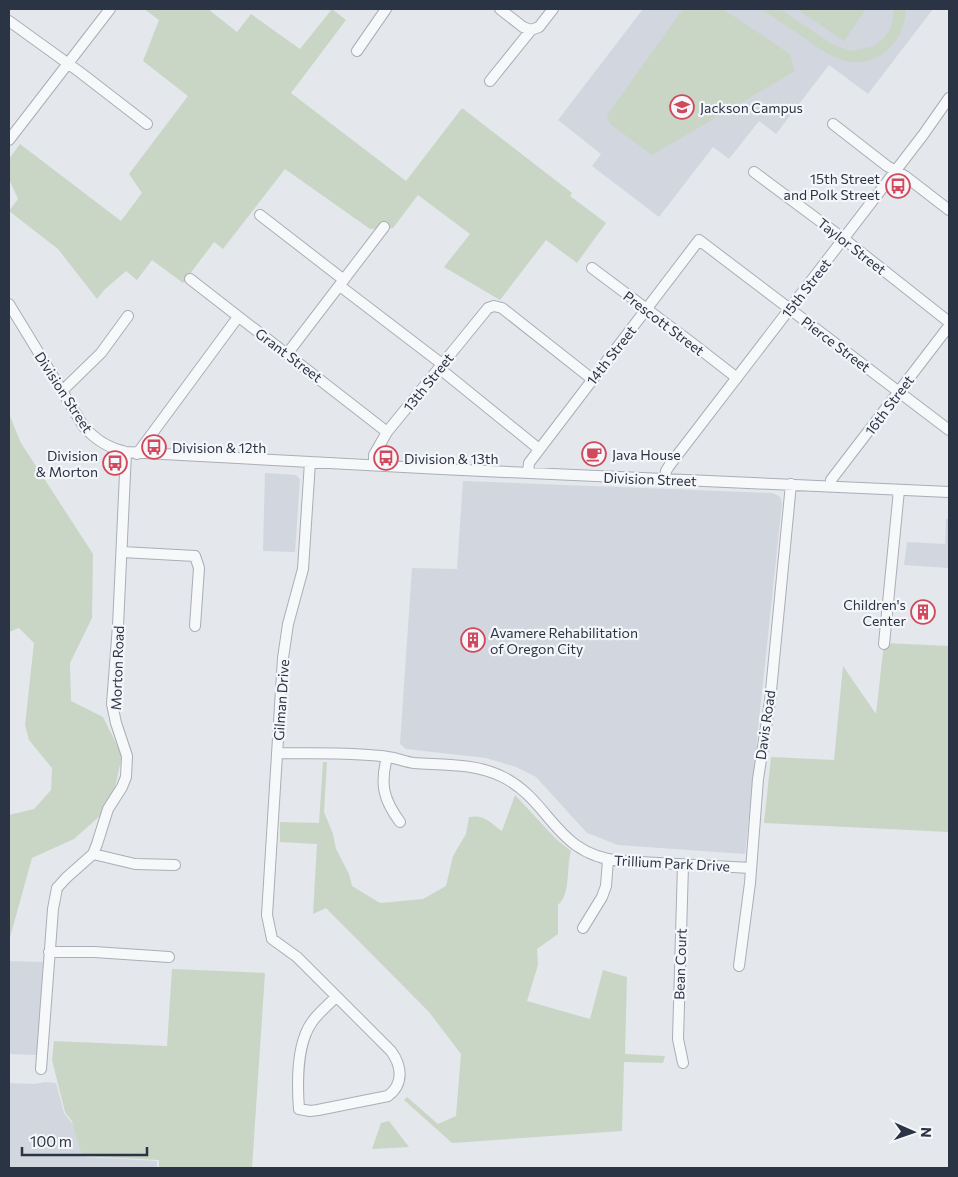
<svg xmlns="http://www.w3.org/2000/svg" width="958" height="1177" viewBox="0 0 958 1177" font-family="Commissioner,sans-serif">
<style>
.built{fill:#d2d6de}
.green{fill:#c9d6c5}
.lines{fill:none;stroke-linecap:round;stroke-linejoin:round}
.minor-casing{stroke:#a9aeb7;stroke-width:12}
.minor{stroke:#f7f8fa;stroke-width:10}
.labels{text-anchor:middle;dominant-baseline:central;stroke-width:4.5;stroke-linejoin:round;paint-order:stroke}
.poi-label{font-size:14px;fill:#2b3445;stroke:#f4f6f9;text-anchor:start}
.street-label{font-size:14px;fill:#2b3445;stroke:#f4f6f9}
</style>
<rect width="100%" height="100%" fill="#e4e7ec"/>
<path class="built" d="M643,9H933L868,94L829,65L776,134L759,121L729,159L713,147L659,217L592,166L601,154L558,120Z
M265,473L296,475L300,479L295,552L263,551Z
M463,481L773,493L780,497L782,503L745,854L618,845L587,833L536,777L516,767L486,758L406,749L400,744L412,568L457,569Z
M946,519H949V568L904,565L907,542L945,544Z
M9,961L43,962L37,1055L9,1054Z
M45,1082L56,1083L64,1113L75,1127L86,1157L157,1161V1168H9V1083L34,1084Z"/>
<path class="green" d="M144,9H208L237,32L251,14L300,49L332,9L346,20L291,93L406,181L462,108L572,193L570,196L606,223L577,263L546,240L500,300L444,267L470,234L418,195L393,228L370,229L285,169L223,249L214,242L183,283L152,260L137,280L126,271L104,290L97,299L58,249L9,211L18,199L9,179V159L20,144L121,221L142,193L129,174L188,96L143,61L159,20Z
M683,9H723L790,54L795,71L652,155L610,124L607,115Z
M761,9H780L832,44L851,51L872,47L883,39L891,28L894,9H906C905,27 898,42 884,53C853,74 828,55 803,37C789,28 775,18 761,9Z
M797,9H866L844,41Z
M9,414L21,443L93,554L92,618L70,663L71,701L103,717L122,755L111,806L74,839L32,858L9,941V815L34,809L51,790L52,768L29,740L25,725L34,643L19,628L9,632Z
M884,643L949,646V832L764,823L771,757L834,760L843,666L876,714Z
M323,762H327L324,812L333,834L336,849L349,874L352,886L380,903L423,899L446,886L453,856L466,834L469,817C484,814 491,823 502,831L515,795L556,839L571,851C566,868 571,894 558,905V934L537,949L538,965L527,1001L590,1019L603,970L627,977L625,1054L665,1056L663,1063L624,1062L622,1131L452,1143L404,1100L407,1097L438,1124L456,1116L461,1054L429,1012L326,908L313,914L317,844L280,842V822L319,823Z
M172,969L265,973L252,1168H159V1160L82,1156L72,1121L65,1112L52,1060L54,1041L167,1046Z
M389,1121L409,1147L372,1149L381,1123Z"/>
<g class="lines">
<g class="minor-casing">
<path id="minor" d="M500,9L523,27L531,30
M9,21L81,73L147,124
M357,51L386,9
M490,81L531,30L539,27L553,9
M833,124L887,166L905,176L949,210
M9,140L110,9
M754,172L844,239L949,322
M260,215L344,280
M592,268L692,343L737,378
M190,279L387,432
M340,286L442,364
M9,304L84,427C96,440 108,448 126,452L441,469L949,492
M287,354L384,227
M439,368L539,449
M62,391L101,353L128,316
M137,454L238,317
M310,462L303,569L288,624L283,658L267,915L272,939L297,957L391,1051C402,1066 404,1084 388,1096L318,1110L310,1111L299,1109C297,1083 297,1043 312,1022C318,1013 328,1005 336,997
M374,465V455L387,432L488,308L494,306L502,308L592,379
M528,473L529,463L699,240L949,430
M665,480L666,471L669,466L923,135L949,98
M831,486V480L949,326
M122,552L195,556L199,568L195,626
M884,644L899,490
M277,753C314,754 352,752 388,757C397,758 405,762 414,763C444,765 475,763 503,777C552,802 555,855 621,861L751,868
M387,757C380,784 383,799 400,822
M93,854L135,864L175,865
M583,928L602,897L606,886L608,860
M49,952H94L169,957
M739,966L750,883L758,779L770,701L791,484
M683,1063L678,1039L683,865
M41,1069L53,909L57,888L66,878L93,854L97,844L108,809L122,787L126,777L127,756L116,723L112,704L118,626L126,452"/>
</g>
<use href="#minor" class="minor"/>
</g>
<defs>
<g id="school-ring" transform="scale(1.25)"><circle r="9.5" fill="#f4f6f9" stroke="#d1495b" stroke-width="1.5"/><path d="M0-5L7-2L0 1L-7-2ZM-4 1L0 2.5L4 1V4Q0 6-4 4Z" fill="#d1495b"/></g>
<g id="bus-ring" transform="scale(1.25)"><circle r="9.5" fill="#f4f6f9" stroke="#d1495b" stroke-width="1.5"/><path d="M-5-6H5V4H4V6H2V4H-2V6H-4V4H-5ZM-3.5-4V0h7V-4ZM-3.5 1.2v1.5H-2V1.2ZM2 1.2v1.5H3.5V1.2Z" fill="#d1495b"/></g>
<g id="cafe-ring" transform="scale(1.25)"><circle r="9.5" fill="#f4f6f9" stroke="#d1495b" stroke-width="1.5"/><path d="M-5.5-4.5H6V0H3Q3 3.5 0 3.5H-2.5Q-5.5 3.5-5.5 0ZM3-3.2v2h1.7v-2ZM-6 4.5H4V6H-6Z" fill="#d1495b"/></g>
<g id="building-ring" transform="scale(1.25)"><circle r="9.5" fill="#f4f6f9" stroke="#d1495b" stroke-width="1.5"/><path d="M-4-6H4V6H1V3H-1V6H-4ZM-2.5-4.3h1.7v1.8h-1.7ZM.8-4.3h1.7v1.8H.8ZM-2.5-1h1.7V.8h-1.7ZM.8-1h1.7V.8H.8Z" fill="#d1495b"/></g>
</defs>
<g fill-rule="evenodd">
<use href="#school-ring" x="682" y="107"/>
<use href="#bus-ring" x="898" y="186"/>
<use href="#bus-ring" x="154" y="447"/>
<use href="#cafe-ring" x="594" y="454"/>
<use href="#bus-ring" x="386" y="458"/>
<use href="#bus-ring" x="115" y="463"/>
<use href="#building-ring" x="923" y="612"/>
<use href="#building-ring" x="473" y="640"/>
</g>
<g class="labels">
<g class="poi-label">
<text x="700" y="107">Jackson Campus</text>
<text x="880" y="178" text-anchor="end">15th Street<tspan x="880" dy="16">and Polk Street</tspan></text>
<text x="172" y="447">Division &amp; 12th</text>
<text x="612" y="454">Java House</text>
<text x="98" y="455" text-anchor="end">Division<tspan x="98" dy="16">&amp; Morton</tspan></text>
<text x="404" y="458">Division &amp; 13th</text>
<text x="906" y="604" text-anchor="end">Children's<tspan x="906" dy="16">Center</tspan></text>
<text x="490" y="632">Avamere Rehabilitation<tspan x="490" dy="16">of Oregon City</tspan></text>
</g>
<g class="street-label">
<text transform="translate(852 246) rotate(38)">Taylor Street</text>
<text transform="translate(806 288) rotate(-52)">15th Street</text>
<text transform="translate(664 323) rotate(37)">Prescott Street</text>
<text transform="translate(836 344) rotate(37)">Pierce Street</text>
<text transform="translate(289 355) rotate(37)">Grant Street</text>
<text transform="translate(611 355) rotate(-52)">14th Street</text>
<text transform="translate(428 382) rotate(-51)">13th Street</text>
<text transform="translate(64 392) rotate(57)">Division Street</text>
<text transform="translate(889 405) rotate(-53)">16th Street</text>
<text transform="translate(650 479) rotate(2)">Division Street</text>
<text transform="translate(117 668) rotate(-88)">Morton Road</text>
<text transform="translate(281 700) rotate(-86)">Gilman Drive</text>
<text transform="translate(765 725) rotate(-82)">Davis Road</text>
<text transform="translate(672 863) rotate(3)">Trillium Park Drive</text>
<text transform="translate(680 964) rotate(-88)">Bean Court</text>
</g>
</g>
<rect width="958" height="1177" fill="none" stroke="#2b3445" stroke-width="20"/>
<g transform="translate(913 1132) rotate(92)" stroke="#f4f6f9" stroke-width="4" paint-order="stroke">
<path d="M0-4L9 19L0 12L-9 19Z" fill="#2b3445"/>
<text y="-8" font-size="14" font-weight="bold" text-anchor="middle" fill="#2b3445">N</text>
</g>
<path d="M22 1147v8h125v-8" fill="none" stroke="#2b3445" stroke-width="2.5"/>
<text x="30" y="1147" font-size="15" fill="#2b3445" stroke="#f4f6f9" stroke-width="4" paint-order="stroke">100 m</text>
</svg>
